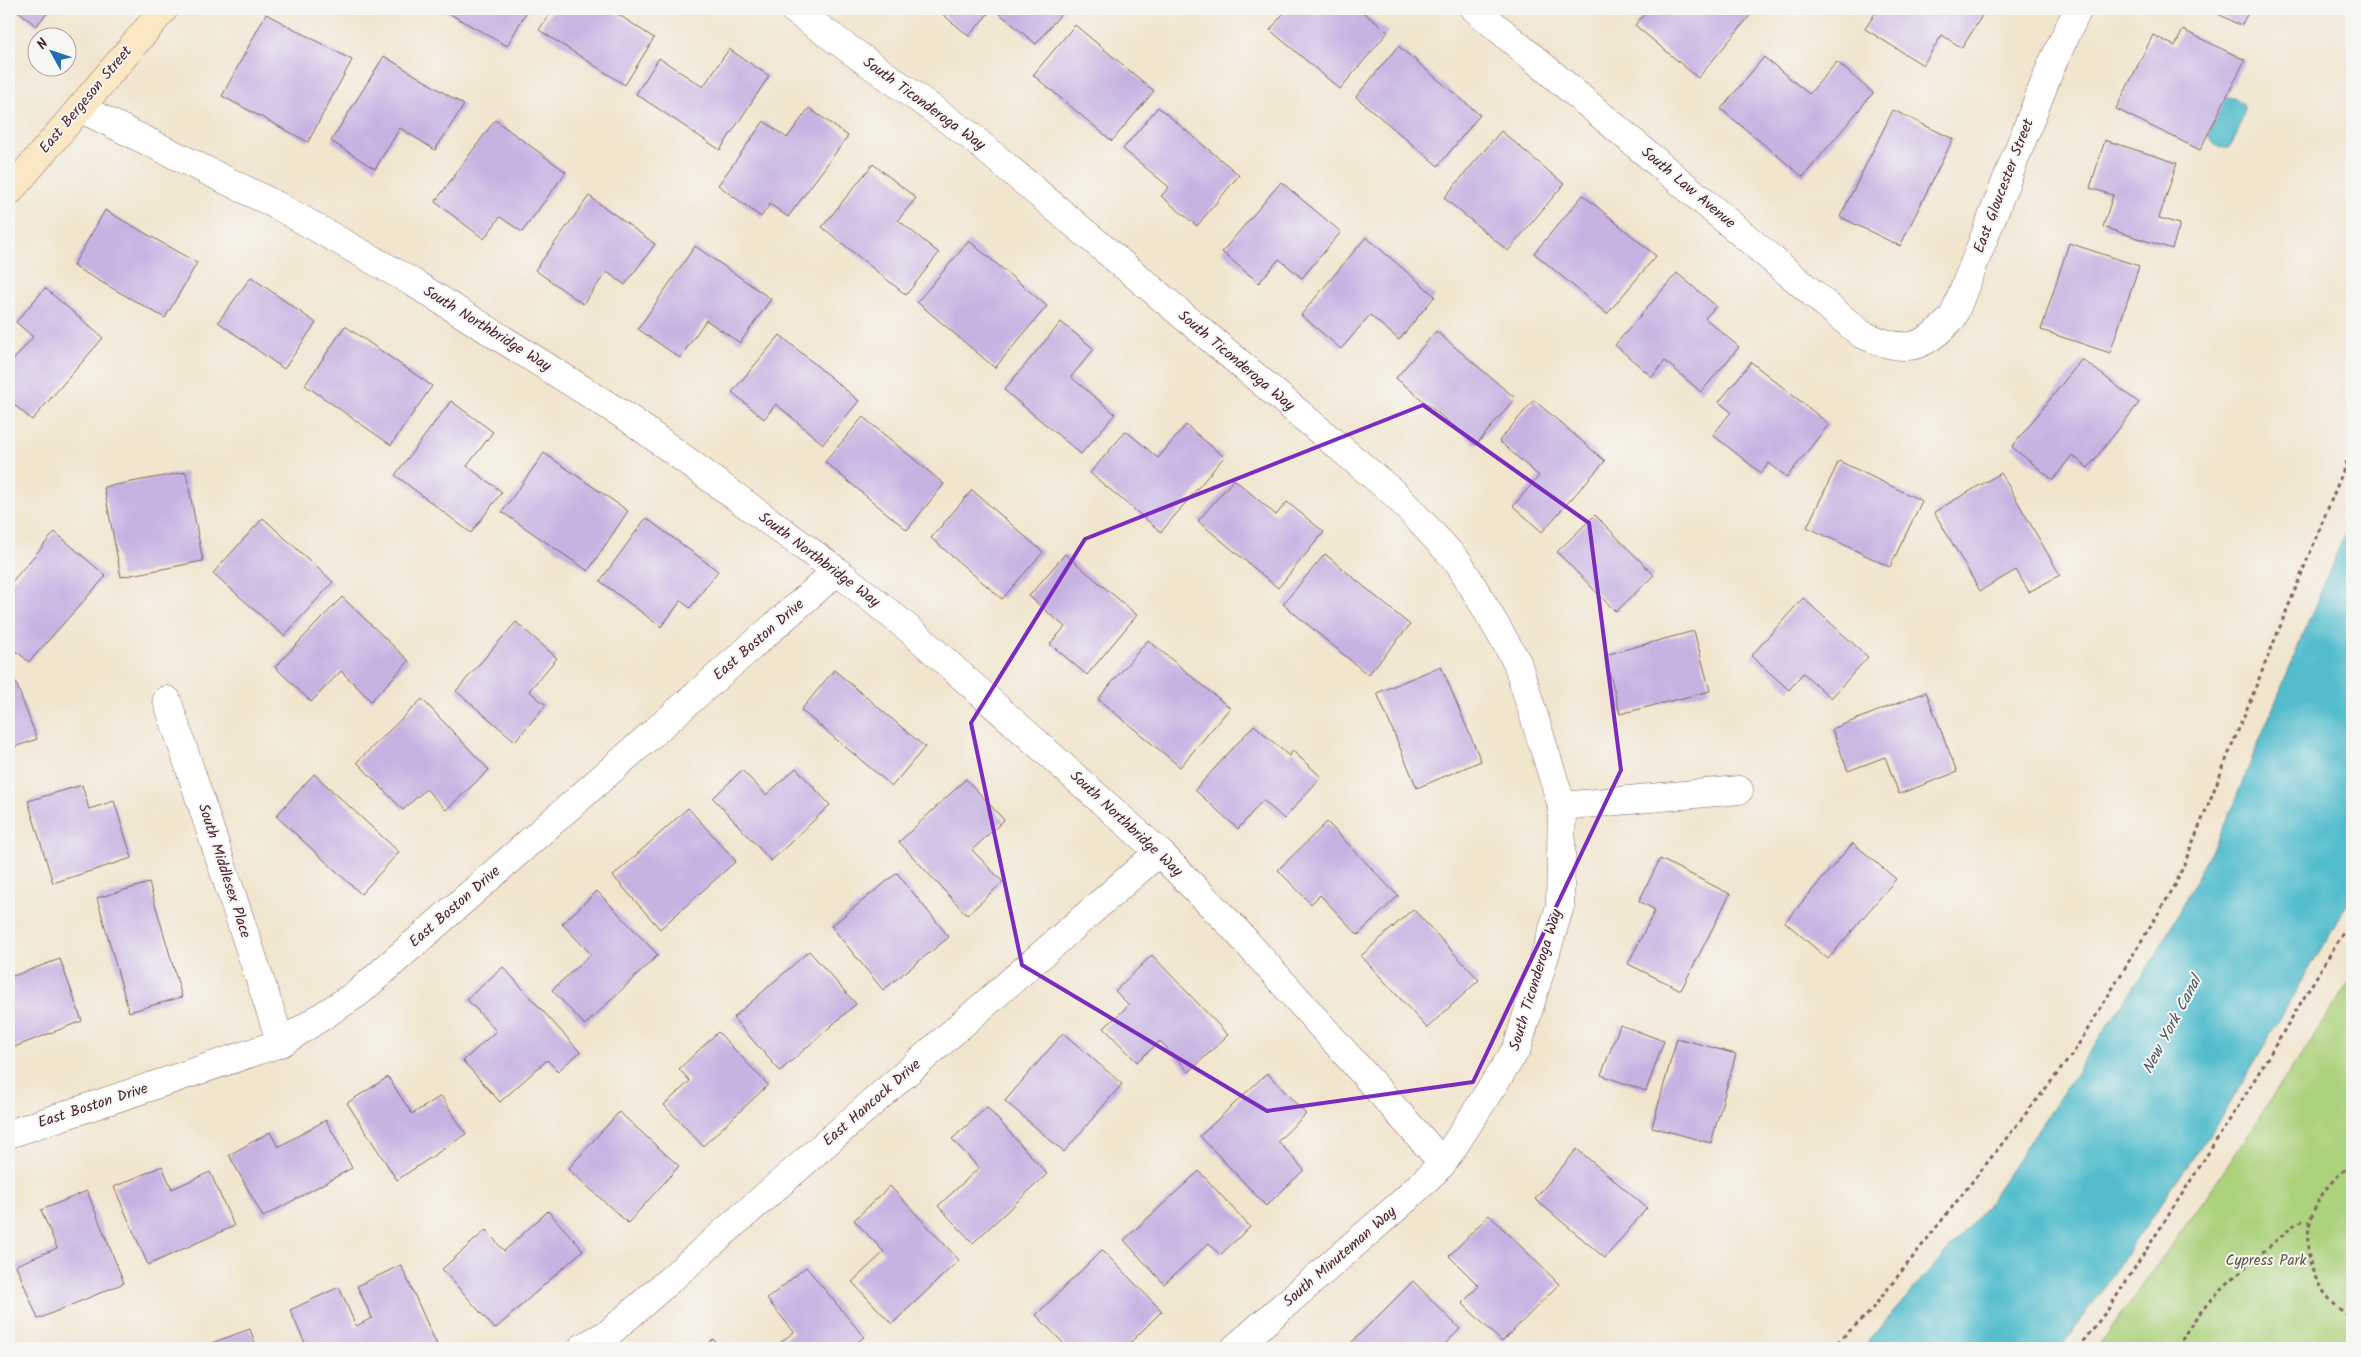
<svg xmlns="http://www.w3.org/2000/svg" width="2361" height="1357" viewBox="0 0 2361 1357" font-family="Kalam,sans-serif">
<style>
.green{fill:#acd27c;stroke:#7b7854}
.water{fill:#52bdcd;stroke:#4e6e7c}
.building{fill:#c7b3e2}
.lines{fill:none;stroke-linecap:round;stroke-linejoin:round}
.street-casing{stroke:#846464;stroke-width:29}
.secondary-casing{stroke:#846464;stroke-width:29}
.path{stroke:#846464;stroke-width:3;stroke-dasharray:4 4;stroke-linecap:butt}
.street{stroke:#fff;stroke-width:28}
.secondary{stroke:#fae7c3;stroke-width:28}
.marked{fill:none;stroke:#7b2cbf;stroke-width:4;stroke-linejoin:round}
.labels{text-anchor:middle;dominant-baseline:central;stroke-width:4;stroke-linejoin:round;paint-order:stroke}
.street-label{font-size:15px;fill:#4a1f2b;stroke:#f6f6f2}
.park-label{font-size:15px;fill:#675543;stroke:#f6f6f2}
.water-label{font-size:16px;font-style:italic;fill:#4d5664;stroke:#f6f6f2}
</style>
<rect width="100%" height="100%" fill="#f6f6f2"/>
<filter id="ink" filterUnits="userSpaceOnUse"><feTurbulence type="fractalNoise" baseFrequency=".02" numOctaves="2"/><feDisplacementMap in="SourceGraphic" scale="10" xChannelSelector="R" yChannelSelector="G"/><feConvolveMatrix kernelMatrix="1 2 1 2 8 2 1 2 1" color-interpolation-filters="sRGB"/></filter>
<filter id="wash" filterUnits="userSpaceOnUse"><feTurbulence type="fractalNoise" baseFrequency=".0096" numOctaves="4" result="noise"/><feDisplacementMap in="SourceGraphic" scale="20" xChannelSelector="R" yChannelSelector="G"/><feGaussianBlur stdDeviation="1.12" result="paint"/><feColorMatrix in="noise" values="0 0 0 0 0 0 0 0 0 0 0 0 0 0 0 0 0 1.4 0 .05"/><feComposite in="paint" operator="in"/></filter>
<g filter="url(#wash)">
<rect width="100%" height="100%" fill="#f1e5ce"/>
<path class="green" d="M2352,978V1348H2097L2204,1200Z"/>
<path class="water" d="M2228,97C2234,98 2240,99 2243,104C2248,111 2234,143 2228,148C2216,148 2213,145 2209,135L2223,101Z
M2352,516V896L2228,1107L2068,1338L2059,1348H1862L1984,1209L2157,953L2226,822Z"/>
<g id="blocks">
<path class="building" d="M16,9H51L36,26Z
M441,9H528L507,46Z
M553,9H610L654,38L625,85L539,30Z
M936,9H992L969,36Z
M994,9H1065L1036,44Z
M1287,9H1359L1388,32L1340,89L1270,30Z
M1649,9H1749L1753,12L1698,78L1635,25Z
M1878,9H1986L1962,48L1942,35L1923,65L1865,29Z
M2209,9H2250L2241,26Z
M266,14L352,60L308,142L222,96Z
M1075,25L1154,91L1112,141L1033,75Z
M2183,30L2245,60L2200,150L2116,109L2153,35L2175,46Z
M1398,46L1480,115L1438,166L1356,97Z
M729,49L769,76L720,150L636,94L659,58L703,87Z
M384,56L464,105L435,150L400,128L375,169L331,141Z
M1764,57L1809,94L1837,62L1873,93L1803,177L1721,109Z
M1158,107L1239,175L1197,226L1161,196L1169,187L1123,149Z
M809,108L848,136L788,217L770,204L761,217L718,185L764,121L787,138Z
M1893,110L1953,139L1900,246L1840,217Z
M495,120L566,172L522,232L500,217L484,239L435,202Z
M1501,131L1564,184L1508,251L1444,198Z
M2105,140L2177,163L2159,218L2180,224L2172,249L2103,227L2113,195L2090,188Z
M873,164L916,198L898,220L939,253L906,295L822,227Z
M1281,182L1341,232L1302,278L1279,259L1259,283L1222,252Z
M1583,195L1656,256L1607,314L1534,253Z
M589,196L655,244L625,285L607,272L583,304L535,270Z
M105,210L197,263L165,318L73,266Z
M1366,237L1435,296L1399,340L1370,315L1341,349L1301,315Z
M969,241L1047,306L995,368L917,302Z
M2069,243L2139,266L2110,353L2041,330Z
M695,246L771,299L740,343L706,320L680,358L638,329Z
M1677,273L1716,306L1705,318L1739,347L1701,392L1665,361L1652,377L1615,345Z
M251,277L316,323L284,369L218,322Z
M45,288L103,338L32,420L9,400V365L33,337L16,322Z
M1061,322L1094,349L1071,377L1115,414L1081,454L1004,390Z
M345,326L432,386L391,445L305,385Z
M1436,331L1515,398L1476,445L1396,378Z
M780,335L859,401L823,444L776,404L764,419L732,392Z
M2082,359L2139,403L2088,468L2072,455L2053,480L2012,447Z
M1751,362L1829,424L1787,477L1769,463L1761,473L1713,435L1731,412L1719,402Z
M1534,400L1605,461L1542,532L1513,506L1539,476L1499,441Z
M451,401L493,432L467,466L502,492L471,533L395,475Z
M863,417L944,484L907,530L825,462Z
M1186,425L1224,457L1161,532L1090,473L1126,431L1158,458Z
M544,453L628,511L588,571L502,512Z
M1839,461L1922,501L1890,567L1807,527Z
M186,472L203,561L121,577L104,487Z
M2001,473L2060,575L2029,592L2016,570L1980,591L1934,512Z
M1234,479L1276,515L1287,502L1324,532L1278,588L1198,521Z
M972,490L1043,552L1002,599L931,538Z
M1595,515L1654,575L1616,612L1557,552Z
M263,518L333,582L284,636L213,573Z
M646,518L718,571L690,608L681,601L661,627L600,581Z
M55,532L106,576L29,662L9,645V585Z
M1065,554L1137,615L1087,675L1050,644L1065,627L1029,596Z
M1325,554L1410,625L1368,675L1283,604Z
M342,597L409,661L371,701L341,671L311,702L275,667Z
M1803,598L1868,657L1831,698L1803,673L1789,690L1751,656Z
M516,622L557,658L529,691L546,705L515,741L456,691Z
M1694,631L1710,691L1620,714L1605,655Z
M1148,640L1230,708L1180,767L1098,699Z
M1441,666L1481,761L1417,788L1377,693Z
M834,670L925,747L892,786L801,710Z
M15,680L37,739L9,749V682Z
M1926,692L1957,772L1899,794L1885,757L1848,771L1832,729Z
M422,699L489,770L446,810L426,789L403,810L357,762Z
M1254,725L1289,756L1293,751L1321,777L1284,819L1263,800L1238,829L1195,790Z
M796,768L830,805L771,861L713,798L742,770L766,795Z
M314,774L399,852L361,894L276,816Z
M966,779L1004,820L972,850L1003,882L967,915L899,842Z
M82,785L89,809L114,801L132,858L53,883L28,801Z
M688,808L736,861L660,929L613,876Z
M1327,822L1398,896L1358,935L1320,895L1311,904L1278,870Z
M1853,843L1896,879L1828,959L1785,922Z
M1660,859L1730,894L1681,990L1628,964L1655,910L1639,901Z
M897,873L949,937L883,990L831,926Z
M149,883L182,997L129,1012L97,898Z
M597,891L658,955L585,1025L552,990L591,954L562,924Z
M1413,909L1479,980L1427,1028L1361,956Z
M809,951L856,1004L780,1071L733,1018Z
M1152,955L1228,1035L1189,1072L1160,1041L1137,1062L1104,1028L1129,1005L1115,991Z
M60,959L82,1021L9,1049V967L13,976Z
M503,967L580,1052L558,1071L547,1060L500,1102L463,1061L496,1031L467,999Z
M1620,1025L1664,1041L1646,1091L1601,1075Z
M718,1032L768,1085L703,1146L664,1105L690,1081L679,1069Z
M1063,1033L1122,1084L1064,1152L1005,1101Z
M1677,1038L1736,1054L1711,1143L1652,1127Z
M1267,1073L1306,1114L1278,1141L1304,1170L1266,1206L1200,1136Z
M388,1077L412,1114L441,1096L466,1134L397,1180L347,1103Z
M987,1107L1047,1174L973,1243L938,1206L979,1168L952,1139Z
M619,1112L679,1166L628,1223L568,1169Z
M326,1120L352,1168L263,1217L229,1155L270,1132L278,1147Z
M1577,1149L1647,1208L1605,1258L1535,1199Z
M162,1166L172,1189L210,1172L234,1226L148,1265L114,1187Z
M1199,1171L1250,1227L1220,1255L1209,1243L1164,1284L1124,1240Z
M890,1186L959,1260L892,1324L852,1282L884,1252L854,1220Z
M87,1191L124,1283L38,1319L16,1265L57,1248L41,1210Z
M548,1211L583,1250L495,1329L442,1269L486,1230L504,1251Z
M1489,1215L1559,1284L1502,1342L1462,1303L1479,1286L1449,1256Z
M1102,1250L1162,1311L1125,1348H1068L1036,1315Z
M401,1265L437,1345L431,1348H307L290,1310L339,1287L356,1326L372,1318L357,1286Z
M806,1267L864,1337L850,1348H773L794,1332L767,1299Z
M1413,1281L1460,1329L1441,1348H1346Z
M250,1329L257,1348H198Z
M713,1339L722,1348H703Z"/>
</g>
</g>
<g filter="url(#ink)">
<use href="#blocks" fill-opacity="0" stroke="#846464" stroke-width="1"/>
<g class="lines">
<g class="street-casing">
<path id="street" d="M793,9L969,135L1396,495L1459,563L1517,662L1562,806L1560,906L1517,1048L1443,1163L1405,1200L1235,1348
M1475,9L1861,334C1905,353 1920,352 1953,317L2052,64L2078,9
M80,108L278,206L412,282L631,420L837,571L909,629L1159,852L1234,928L1443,1163
M167,700L281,1043
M1562,806L1739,790
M9,1134L281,1043L358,993L837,571
M582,1348L609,1333L1159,852"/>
</g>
<g class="secondary-casing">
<path id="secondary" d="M9,192L164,9"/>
</g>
<path class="path" d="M2352,1165C2294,1203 2292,1280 2352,1318
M1831,1348L1868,1314L2072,1055L2176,884L2352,449
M2078,1348L2109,1308L2241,1102L2352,918
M2179,1348C2194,1304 2259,1257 2294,1225L2302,1221L2309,1222"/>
<use href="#street" class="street"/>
<use href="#secondary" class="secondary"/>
</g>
</g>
<path class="marked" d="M1423,405L1589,523L1621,770L1473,1082L1267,1111L1022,965L971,723L1085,539Z"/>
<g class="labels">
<g class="street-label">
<text transform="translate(86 100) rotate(-50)">East Bergeson Street</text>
<text transform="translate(924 104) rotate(36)">South Ticonderoga Way</text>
<text transform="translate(2004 186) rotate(-69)">East Gloucester Street</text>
<text transform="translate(1688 188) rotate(40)">South Law Avenue</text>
<text transform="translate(487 329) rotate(32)">South Northbridge Way</text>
<text transform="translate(1236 361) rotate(40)">South Ticonderoga Way</text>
<text transform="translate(819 560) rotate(37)">South Northbridge Way</text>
<text transform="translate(759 640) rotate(-41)">East Boston Drive</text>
<text transform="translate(1126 824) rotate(43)">South Northbridge Way</text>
<text transform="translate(224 871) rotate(72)">South Middlesex Place</text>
<text transform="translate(455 907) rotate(-41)">East Boston Drive</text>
<text transform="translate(1536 980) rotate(-73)">South Ticonderoga Way</text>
<text transform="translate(872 1103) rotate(-41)">East Hancock Drive</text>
<text transform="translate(93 1106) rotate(-18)">East Boston Drive</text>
<text transform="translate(1340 1257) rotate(-41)">South Minuteman Way</text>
</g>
<g class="park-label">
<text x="2266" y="1261">Cypress Park</text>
</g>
<g class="water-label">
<text transform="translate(2172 1025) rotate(-62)">New York Canal</text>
</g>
</g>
<rect width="2361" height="1357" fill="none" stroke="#f6f6f2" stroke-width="30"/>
<g transform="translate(52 52) rotate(310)"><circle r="24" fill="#f6f6f2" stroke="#b1a0a2"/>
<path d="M0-4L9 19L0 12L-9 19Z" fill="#1f6fb2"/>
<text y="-8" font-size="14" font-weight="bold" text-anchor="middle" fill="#4a1f2b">N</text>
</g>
</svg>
